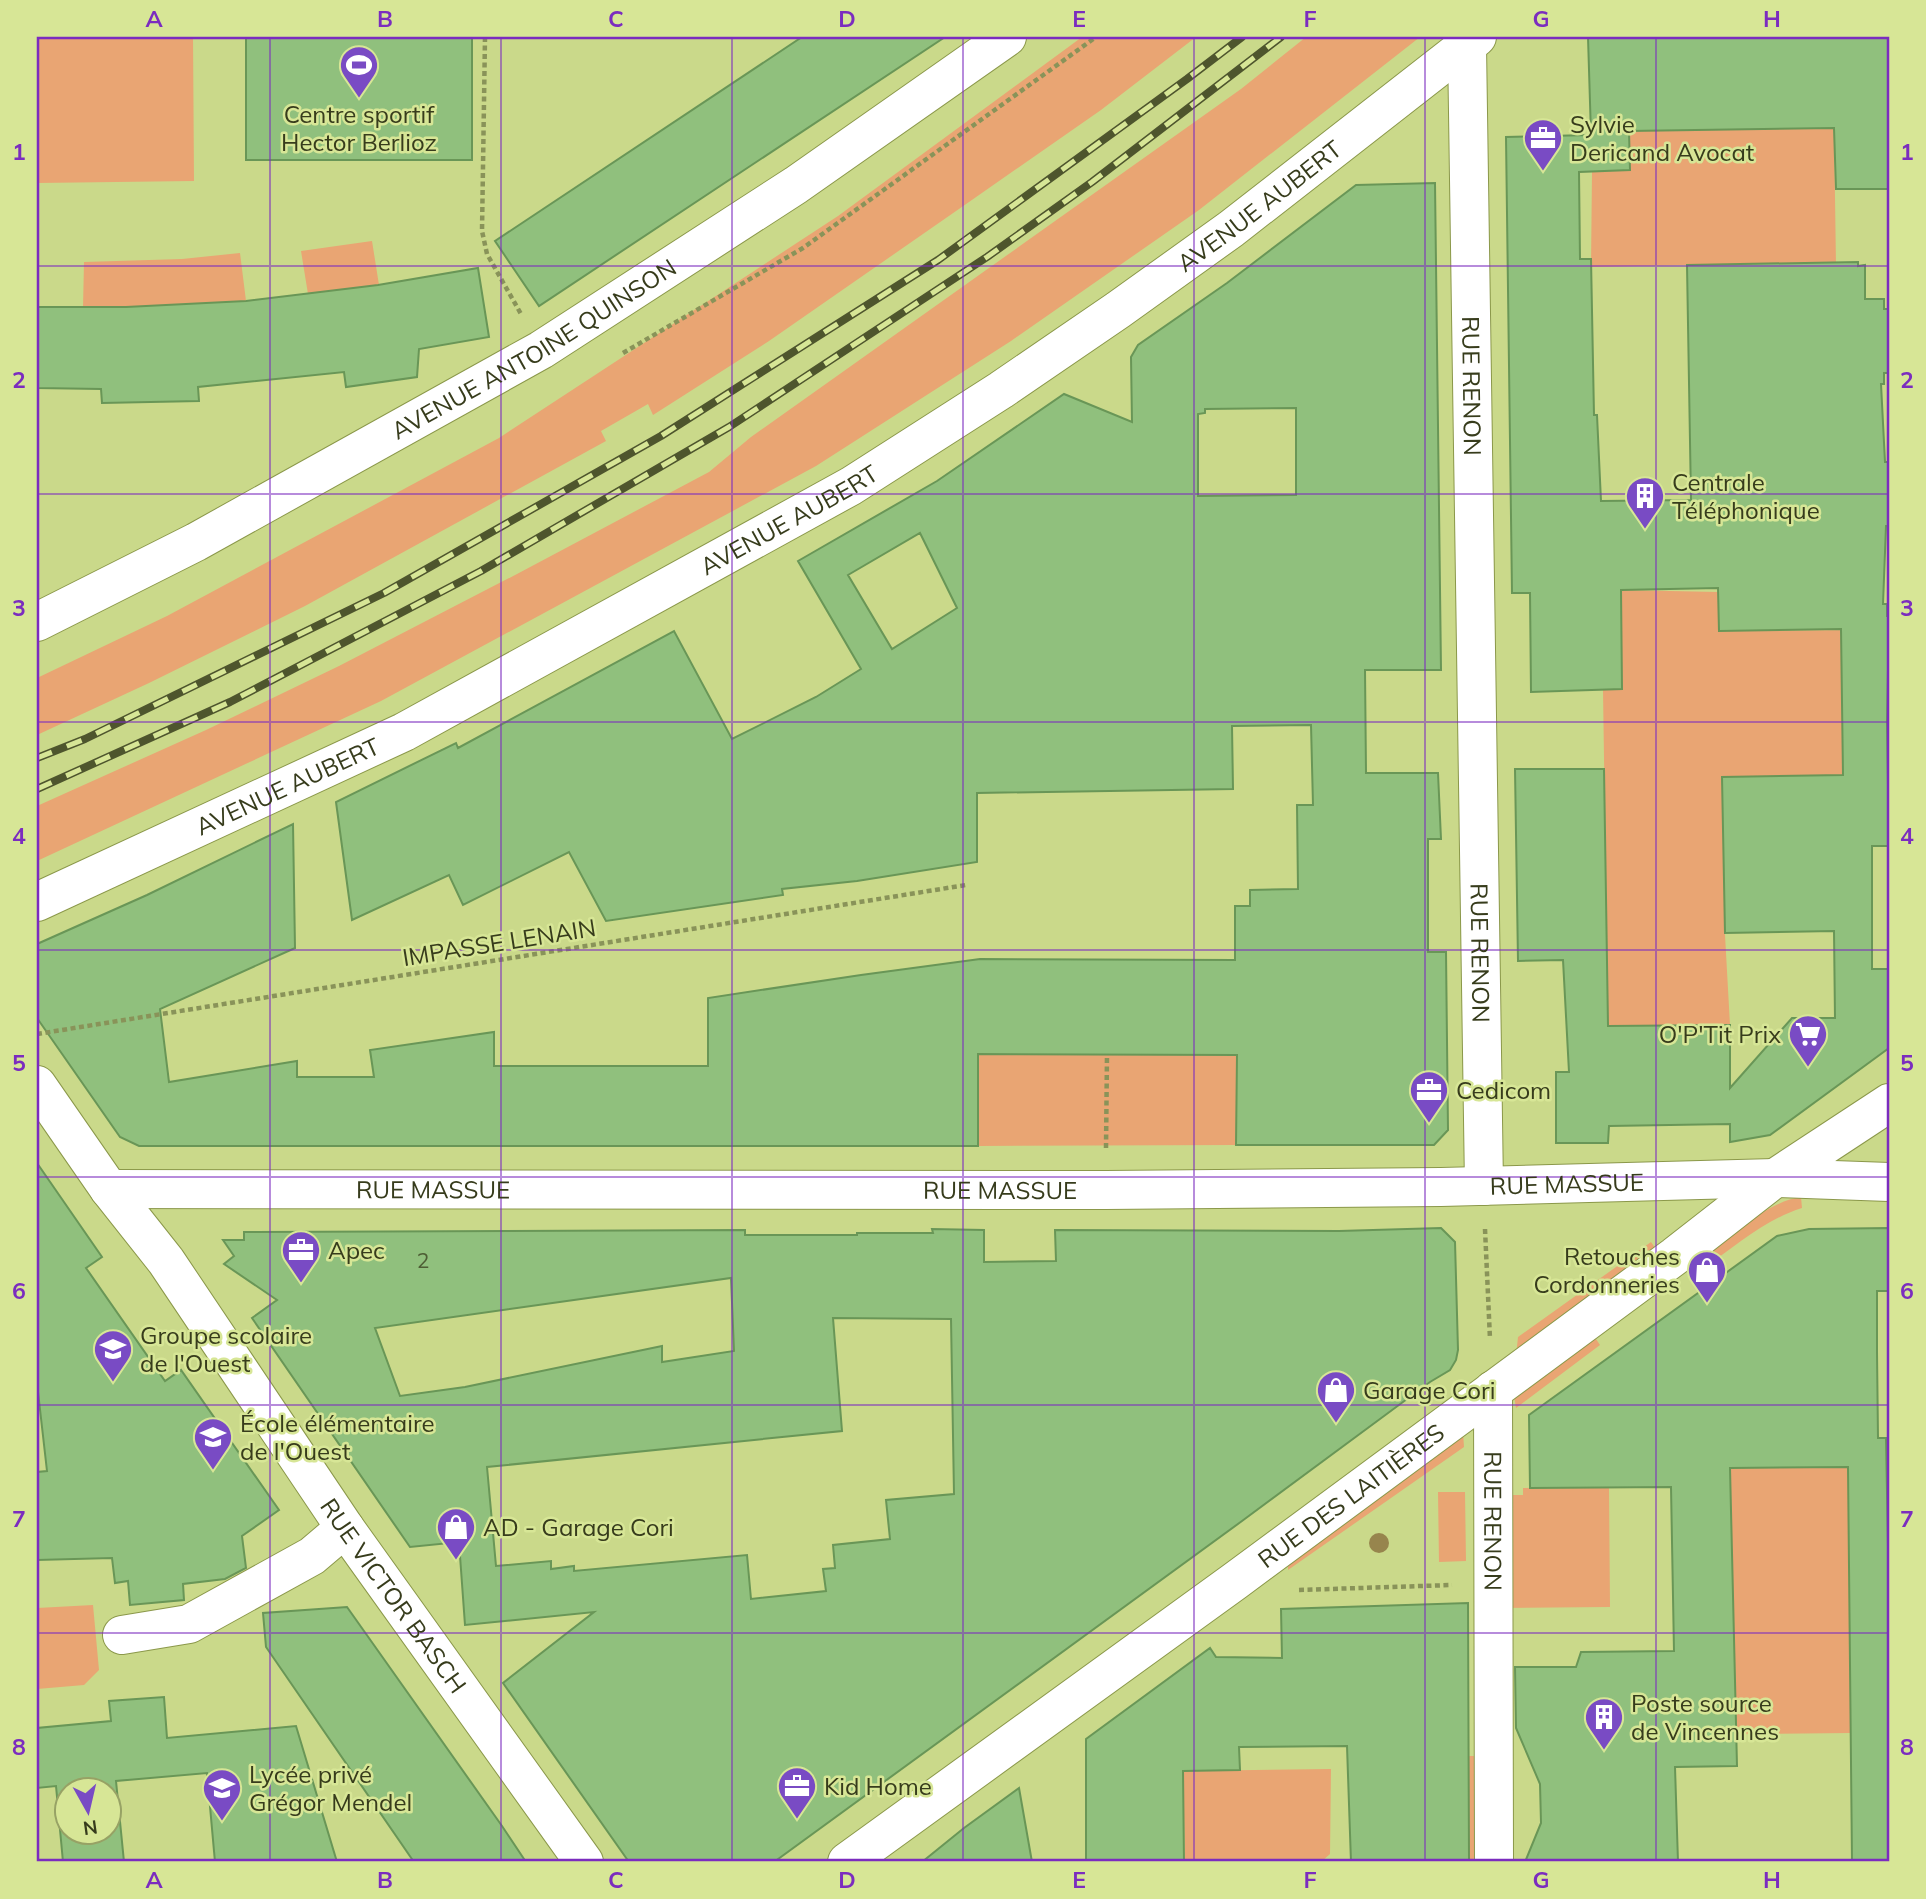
<svg xmlns="http://www.w3.org/2000/svg" width="1926" height="1899" viewBox="0 0 1926 1899" font-family="Mulish,sans-serif">
<style>
.green{fill:#e9a573}
.building{fill:#90c07d;stroke:#699657;stroke-width:2;fill-rule:evenodd}
.lines{fill:none;stroke-linecap:round;stroke-linejoin:round}
.minor-casing{stroke:#8b984a;stroke-width:40}
.path{stroke:#899359;stroke-width:4.5;stroke-dasharray:5 3.5;stroke-linecap:butt}
.minor{stroke:#fff;stroke-width:38}
.rail-casing{stroke:#4e552d;stroke-width:8}
.rail{stroke:#d7e696;stroke-width:5;stroke-dasharray:16;stroke-linecap:butt}
.tree{fill:#97854d}
.grid{fill:none;stroke:#7b2cbf;stroke-width:2;stroke-opacity:0.55}
.labels{text-anchor:middle;dominant-baseline:central;stroke-width:5;stroke-linejoin:round;paint-order:stroke}
.number-label{font-size:21px;fill:#4d5d34}
.poi-label{font-size:24px;fill:#373c1c;stroke:#d7e696;text-anchor:start}
.street-label{font-size:24px;fill:#373c1c;stroke:#d7e696}
.neatline{fill:none;stroke:#7b2cbf;stroke-width:2.5}
.grid-label{font-size:23px;text-anchor:middle;font-weight:bold;fill:#7b2cbf}
</style>
<rect width="100%" height="100%" fill="#cad98a"/>
<path class="green" d="M37,37H193L194,181L37,183Z
M1082,37H1196L1101,110L969,202L769,341L653,415L648,404L601,431L606,441L305,606L149,683L37,735V678L167,616L499,438L838,216Z
M1306,37H1420L1199,210L1011,341L816,466L381,701L37,861V806L206,730L339,666L517,574L709,472L751,437L1241,89Z
M1834,127L1836,266L1777,263L1591,267L1592,172L1630,170L1629,131Z
M372,241L379,285L308,294L301,251Z
M240,253L246,301L149,306L83,308L84,262L182,259Z
M1621,590L1718,592L1719,631L1857,630L1843,775L1722,777L1725,935L1730,1025L1608,1026L1603,690L1622,689Z
M979,1054L1237,1055L1236,1145L978,1146Z
M1801,1197L1802,1208C1766,1219 1736,1246 1705,1267L1699,1259C1727,1239 1768,1201 1801,1197Z
M1651,1242L1658,1252L1516,1356L1518,1337Z
M1594,1336L1600,1345L1516,1408L1514,1395Z
M1463,1432L1464,1447L1288,1570V1557Z
M1848,1467L1851,1733L1674,1735L1732,1581L1730,1468Z
M1609,1487L1610,1607L1499,1608L1498,1495H1523V1488Z
M1438,1492H1465L1466,1561L1439,1562Z
M93,1605L99,1670L84,1685L37,1689V1608Z
M1467,1756H1481L1483,1862H1469Z
M1331,1769L1330,1854L1321,1862H1185L1183,1771Z"/>
<path class="building" d="M246,37H472V160H246Z
M802,37H945L539,306L495,241Z
M1588,37H1889V189H1836L1834,128L1629,131L1630,170L1579,172L1580,259H1591L1594,415H1597L1601,501L1691,500L1687,265L1858,262V266L1865,265V299H1884V309H1889V373H1884V384H1881L1885,462H1889V526H1886L1883,604H1887V616H1889L1887,723L1889,846H1872V969H1889V1048L1770,1135L1730,1142V1124L1609,1126L1608,1143H1556V1072H1569L1563,960L1518,961L1515,769H1604L1608,1026L1730,1025V1088L1792,1018H1835L1834,931L1725,933L1722,777L1843,775L1841,629L1719,631L1718,588L1621,590L1622,689L1531,692L1530,593H1512L1506,137L1591,135Z
M1435,183L1441,670H1365L1366,773H1438L1441,839H1428V952H1446L1448,1130L1434,1145H1236L1237,1055L978,1054V1146H139L120,1137L37,1018V944L147,895L293,824L295,948L160,1009L169,1082L297,1061V1077H374L370,1050L494,1032V1066H708V998L861,975L980,959L1235,960V906H1250V890L1298,889L1297,805H1313L1311,725L1232,726L1233,789L977,793V862L857,881L782,889L783,895L606,921L569,852L463,905L449,875L352,920L336,802L456,743L458,748L674,631L732,739L816,697L861,669L798,561L937,481L1064,394L1132,422L1131,357L1138,345L1227,283L1356,185ZM1296,408V495L1198,496V414L1205,413V409ZM920,533L957,608L892,649L848,575Z
M478,268L489,337L419,349L417,377L346,387L344,372L198,387L199,401L102,403L101,389L37,388V307H126L246,301L378,285Z
M37,1163L102,1257L86,1268L165,1381L181,1370L279,1510L242,1536L246,1568L225,1579L183,1584L184,1600L130,1605L128,1581L115,1583L112,1558L37,1560V1472L47,1471L37,1383Z
M1441,1228L1455,1242L1458,1350L1456,1360L1450,1370L1430,1382L1242,1521L774,1862H629L503,1683L594,1612L465,1625L459,1542L410,1547L252,1318L277,1300L224,1264L234,1256L223,1240H244V1232L745,1230V1235H857V1233H933L932,1229L984,1230V1262L1056,1261L1055,1230L1339,1231ZM731,1278L734,1351L662,1362V1346L465,1387L400,1396L375,1328ZM833,1318L951,1319L954,1494L886,1500L890,1539L833,1545L835,1568L823,1569L826,1591L751,1599L747,1555L574,1571V1566L551,1569V1561L496,1566L487,1467L842,1431Z
M1889,1228V1291H1877V1352L1878,1438H1886L1889,1600V1862H1852L1848,1467L1730,1468L1737,1766L1675,1767L1678,1862H1525L1541,1823L1540,1784L1516,1728L1515,1667H1576L1581,1652L1674,1651L1671,1487L1530,1488L1529,1415L1777,1236L1809,1229Z
M1468,1603L1469,1862H1351L1347,1746L1239,1747L1240,1770L1183,1771L1184,1862H1086V1739L1210,1648L1216,1657L1282,1658L1281,1609Z
M347,1607L502,1826L526,1862H414L266,1647L263,1613Z
M164,1697L167,1738L296,1726L337,1862H215L207,1773L116,1781L124,1862H63L56,1786L37,1788V1728L111,1721L109,1701ZM66,1790H108V1832H66Z
M1019,1788L1032,1862H922L964,1828Z"/>
<g class="lines">
<g class="minor-casing">
<g id="minor">
<path id="s1" d="M1467,45L1484,1186"/>
<path id="s2" d="M37,622L196,542L541,350L796,185L1007,37"/>
<path id="s3" d="M37,902L404,732L851,486L1001,390L1118,310L1231,229L1477,37"/>
<path id="s4" d="M37,1085L109,1189L166,1261L345,1528L584,1862"/>
<path id="s5" d="M109,1189L1106,1190L1441,1187L1775,1178L1889,1182"/>
<path id="s6" d="M1493,1390L1494,1862"/>
<path d="M122,1635L189,1624L312,1556L345,1528"/>
<path id="s7" d="M847,1862L1235,1581L1675,1256L1775,1178L1889,1103"/>
</g>
</g>
<path class="path" d="M485,37L482,231L487,254L521,314
M623,353L803,248L1096,37
M37,1034L966,885
M1106,1148L1107,1055
M1485,1229L1490,1339
M1299,1590L1452,1585"/>
<use href="#minor" class="minor"/>
<g class="rail-casing">
<path id="rail" d="M37,758L85,739L384,593L661,436L938,260L1187,79L1242,37
M37,789L230,702L481,571L729,427L987,257L1092,182L1281,37"/>
</g>
<use href="#rail" class="rail"/>
</g>
<circle class="tree" cx="1379" cy="1543" r="10"/>
<path class="grid" d="M270,37V1862M501,37V1862M732,37V1862M963,37V1862M1194,37V1862M1425,37V1862M1656,37V1862M37,266H1889M37,494H1889M37,722H1889M37,950H1889M37,1177H1889M37,1405H1889M37,1633H1889"/>
<defs>
<g id="stadium-pin" transform="scale(2.0125)"><path d="M0 17L-7.5 6A9.5 9.5 0 1 1 7.5 6Z" fill="#794bc4" stroke="#d7e696"/><path d="M0-5a6.5 5 0 1 0 0 10a6.5 5 0 1 0 0-10ZM-3.5-1.8h7v3.6h-7Z" fill="#fff"/></g>
<g id="office-pin" transform="scale(2.0125)"><path d="M0 17L-7.5 6A9.5 9.5 0 1 1 7.5 6Z" fill="#794bc4" stroke="#d7e696"/><path d="M-6-3h4V-5.5h4V-3h4V5H-6ZM-1-4.5V-3h2v-1.5ZM-6 0V1H6V0Z" fill="#fff"/></g>
<g id="building-pin" transform="scale(2.0125)"><path d="M0 17L-7.5 6A9.5 9.5 0 1 1 7.5 6Z" fill="#794bc4" stroke="#d7e696"/><path d="M-4-6H4V6H1V3H-1V6H-4ZM-2.5-4.3h1.7v1.8h-1.7ZM.8-4.3h1.7v1.8H.8ZM-2.5-1h1.7V.8h-1.7ZM.8-1h1.7V.8H.8Z" fill="#fff"/></g>
<g id="supermarket-pin" transform="scale(2.0125)"><path d="M0 17L-7.5 6A9.5 9.5 0 1 1 7.5 6Z" fill="#794bc4" stroke="#d7e696"/><path d="M-6-5.5h2.5l.6 2H6L4.5 2H-2.5L-4.4-4H-6ZM-1.5 3.2a1.3 1.3 0 1 0 .1 0ZM3 3.2a1.3 1.3 0 1 0 .1 0Z" fill="#fff"/></g>
<g id="shop-pin" transform="scale(2.0125)"><path d="M0 17L-7.5 6A9.5 9.5 0 1 1 7.5 6Z" fill="#794bc4" stroke="#d7e696"/><path d="M-5-2.5h2.3a2.7 3.5 0 0 1 5.4 0H5L5.5 6h-11ZM-1.5-2.5h3a1.5 2.3 0 0 0-3 0Z" fill="#fff"/></g>
<g id="school-pin" transform="scale(2.0125)"><path d="M0 17L-7.5 6A9.5 9.5 0 1 1 7.5 6Z" fill="#794bc4" stroke="#d7e696"/><path d="M0-5L7-2L0 1L-7-2ZM-4 1L0 2.5L4 1V4Q0 6-4 4Z" fill="#fff"/></g>
<g id="university-pin" transform="scale(2.0125)"><path d="M0 17L-7.5 6A9.5 9.5 0 1 1 7.5 6Z" fill="#794bc4" stroke="#d7e696"/><path d="M0-5L7-2L0 1L-7-2ZM-4 1L0 2.5L4 1V4Q0 6-4 4Z" fill="#fff"/></g>
</defs>
<g fill-rule="evenodd">
<use href="#stadium-pin" x="359" y="65"/>
<use href="#office-pin" x="1543" y="138"/>
<use href="#building-pin" x="1645" y="496"/>
<use href="#supermarket-pin" x="1808" y="1034"/>
<use href="#office-pin" x="1429" y="1090"/>
<use href="#office-pin" x="301" y="1250"/>
<use href="#shop-pin" x="1707" y="1270"/>
<use href="#school-pin" x="113" y="1349"/>
<use href="#shop-pin" x="1336" y="1390"/>
<use href="#school-pin" x="213" y="1437"/>
<use href="#shop-pin" x="456" y="1527"/>
<use href="#building-pin" x="1604" y="1717"/>
<use href="#office-pin" x="797" y="1786"/>
<use href="#university-pin" x="222" y="1788"/>
</g>
<g class="labels">
<g class="number-label">
<text x="423" y="1260">2</text>
</g>
<g class="poi-label">
<text x="359" y="114" text-anchor="middle">Centre sportif<tspan x="359" dy="28">Hector Berlioz</tspan></text>
<text x="1570" y="124">Sylvie<tspan x="1570" dy="28">Dericand Avocat</tspan></text>
<text x="1672" y="482">Centrale<tspan x="1672" dy="28">Téléphonique</tspan></text>
<text x="1781" y="1034" text-anchor="end">O'P'Tit Prix</text>
<text x="1456" y="1090">Cedicom</text>
<text x="328" y="1250">Apec</text>
<text x="1680" y="1256" text-anchor="end">Retouches<tspan x="1680" dy="28">Cordonneries</tspan></text>
<text x="140" y="1335">Groupe scolaire<tspan x="140" dy="28">de l'Ouest</tspan></text>
<text x="1363" y="1390">Garage Cori</text>
<text x="240" y="1423">École élémentaire<tspan x="240" dy="28">de l'Ouest</tspan></text>
<text x="483" y="1527">AD - Garage Cori</text>
<text x="1631" y="1703">Poste source<tspan x="1631" dy="28">de Vincennes</tspan></text>
<text x="249" y="1774">Lycée privé<tspan x="249" dy="28">Grégor Mendel</tspan></text>
<text x="824" y="1786">Kid Home</text>
</g>
<g class="street-label">
<text stroke="none"><textPath href="#s3" startOffset="1410">AVENUE AUBERT</textPath></text>
<text stroke="none"><textPath href="#s2" startOffset="567">AVENUE ANTOINE QUINSON</textPath></text>
<text stroke="none"><textPath href="#s1" startOffset="341">RUE RENON</textPath></text>
<text stroke="none"><textPath href="#s3" startOffset="844">AVENUE AUBERT</textPath></text>
<text stroke="none"><textPath href="#s3" startOffset="276">AVENUE AUBERT</textPath></text>
<text transform="translate(499 942) rotate(-9)">IMPASSE LENAIN</text>
<text stroke="none"><textPath href="#s1" startOffset="908">RUE RENON</textPath></text>
<text stroke="none"><textPath href="#s5" startOffset="1458">RUE MASSUE</textPath></text>
<text stroke="none"><textPath href="#s5" startOffset="324">RUE MASSUE</textPath></text>
<text stroke="none"><textPath href="#s5" startOffset="891">RUE MASSUE</textPath></text>
<text stroke="none"><textPath href="#s7" startOffset="623">RUE DES LAITIÈRES</textPath></text>
<text stroke="none"><textPath href="#s6" startOffset="131">RUE RENON</textPath></text>
<text stroke="none"><textPath href="#s4" startOffset="623">RUE VICTOR BASCH</textPath></text>
</g>
</g>
<rect width="1926" height="1899" fill="none" stroke="#d7e696" stroke-width="77"/>
<g transform="translate(88 1811) rotate(172)"><circle r="33" fill="#d7e696" stroke="#97a265" stroke-width="2"/>
<path d="M0-5L12 26L0 18L-12 26Z" fill="#794bc4"/>
<text y="-10" font-size="19" font-weight="bold" text-anchor="middle" fill="#373c1c">N</text>
</g>
<rect x="38" y="38" width="1850" height="1822" class="neatline"/>
<g class="grid-label">
<text x="154" y="27">A</text>
<text x="385" y="27">B</text>
<text x="616" y="27">C</text>
<text x="847" y="27">D</text>
<text x="1079" y="27">E</text>
<text x="1310" y="27">F</text>
<text x="1541" y="27">G</text>
<text x="1772" y="27">H</text>
<text x="19" y="160">1</text>
<text x="1907" y="160">1</text>
<text x="19" y="388">2</text>
<text x="1907" y="388">2</text>
<text x="19" y="616">3</text>
<text x="1907" y="616">3</text>
<text x="19" y="844">4</text>
<text x="1907" y="844">4</text>
<text x="19" y="1071">5</text>
<text x="1907" y="1071">5</text>
<text x="19" y="1299">6</text>
<text x="1907" y="1299">6</text>
<text x="19" y="1527">7</text>
<text x="1907" y="1527">7</text>
<text x="19" y="1755">8</text>
<text x="1907" y="1755">8</text>
<text x="154" y="1888">A</text>
<text x="385" y="1888">B</text>
<text x="616" y="1888">C</text>
<text x="847" y="1888">D</text>
<text x="1079" y="1888">E</text>
<text x="1310" y="1888">F</text>
<text x="1541" y="1888">G</text>
<text x="1772" y="1888">H</text>
</g>
</svg>
